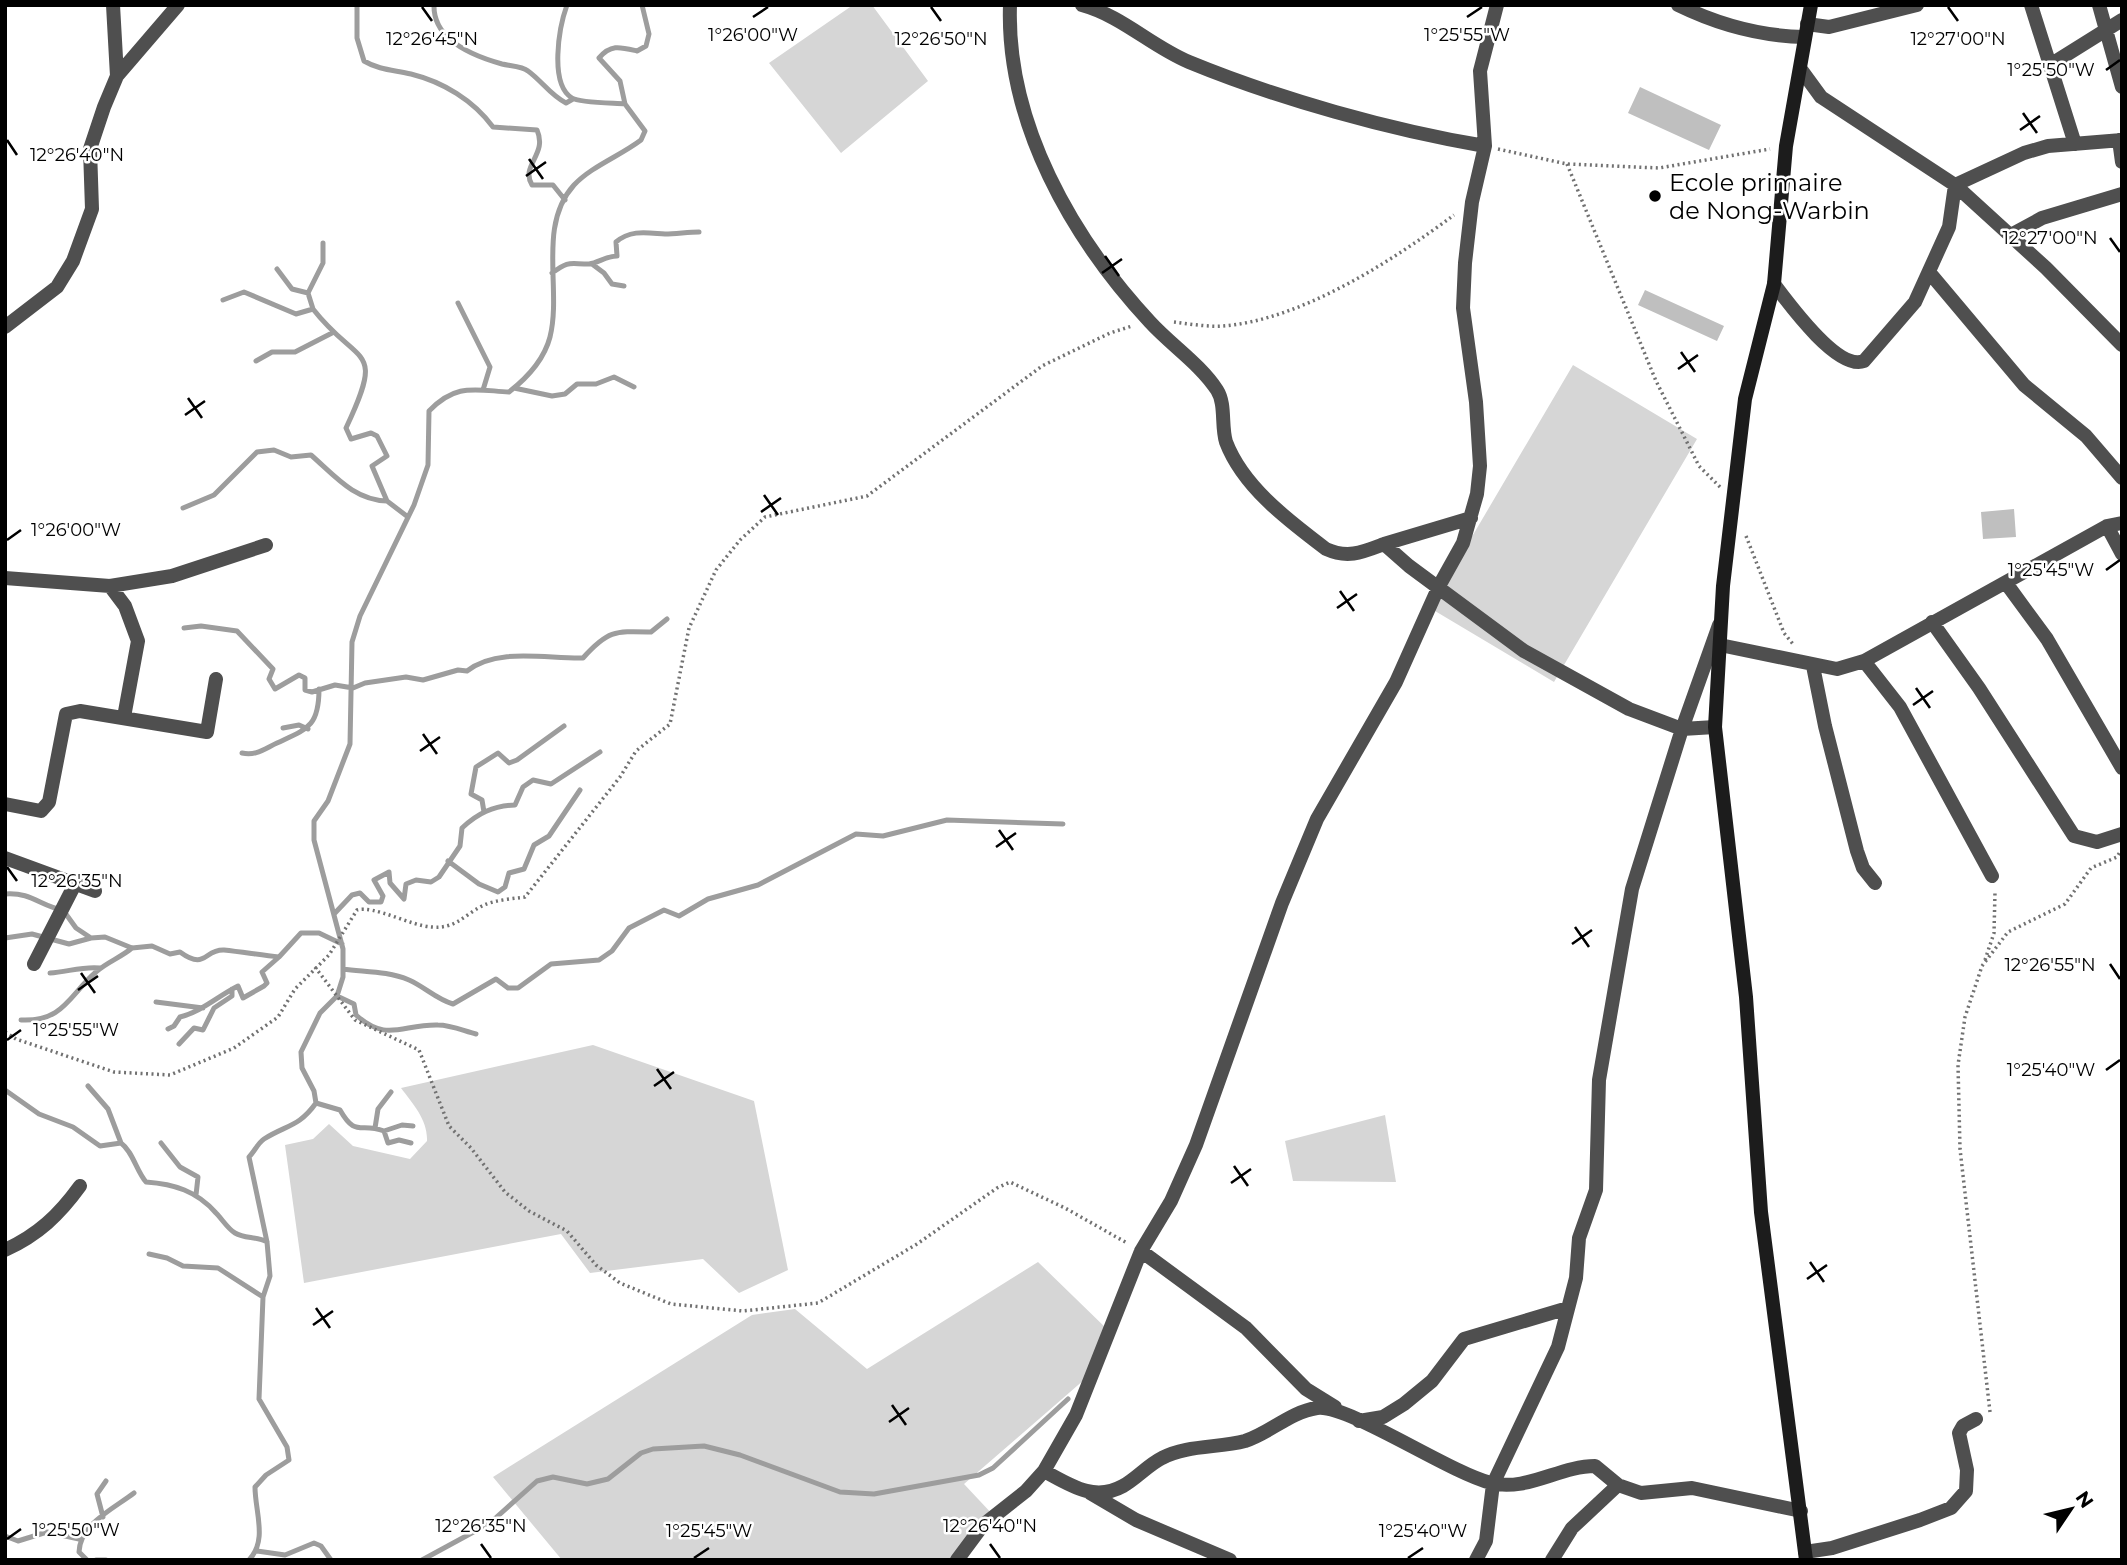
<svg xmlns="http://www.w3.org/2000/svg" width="2127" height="1565" viewBox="0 0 2127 1565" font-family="Montserrat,sans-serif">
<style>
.green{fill:#d6d6d6}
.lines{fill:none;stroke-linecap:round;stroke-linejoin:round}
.stream{stroke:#9d9d9d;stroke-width:5}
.building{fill:#bfbfbf}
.path{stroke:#717171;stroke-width:3.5;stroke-dasharray:2 3.5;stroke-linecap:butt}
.street{stroke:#4f4f4f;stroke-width:14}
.secondary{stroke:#1c1c1c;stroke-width:14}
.ticks{fill:none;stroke:#000;stroke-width:2.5}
.poi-dot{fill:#000;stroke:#fff;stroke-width:2.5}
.labels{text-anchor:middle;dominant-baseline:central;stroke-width:5;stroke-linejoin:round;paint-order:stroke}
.poi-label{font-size:24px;fill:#000;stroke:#fff;text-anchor:start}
.ticks-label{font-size:18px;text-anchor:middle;fill:#000;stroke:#fff;stroke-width:5;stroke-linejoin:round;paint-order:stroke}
</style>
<rect width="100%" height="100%" fill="#fff"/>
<path class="green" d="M853,5H872L928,81L841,153L769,63Z
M1573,365L1697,439L1554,682L1430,608Z
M593,1045L754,1101L788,1270L739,1293L703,1259L590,1273L561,1234L304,1283L285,1145L313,1139L329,1124L353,1146L410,1159L427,1141C428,1120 413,1104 401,1088Z
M1385,1115L1396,1182L1293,1181L1285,1141Z
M1038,1262L1109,1331L1085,1379L964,1484L994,1516L964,1560H562L493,1477L752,1315L795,1309L867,1369Z"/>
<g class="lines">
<path class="stream" d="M357,5V38L364,61C379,70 394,70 411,74C443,82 473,100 493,127L537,130C548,155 520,165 532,185H553L565,200
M434,5C433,40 473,56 502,64C510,66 522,66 528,71C542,81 550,95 566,103L573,99
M625,104L620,81L599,58C611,44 620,47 637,51L646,46L649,34L642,5
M592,264L604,273L612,284L624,286
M277,269L292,289L308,293
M552,273C570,260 569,264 589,264C598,263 606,256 617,256L616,242C631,229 648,233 665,234C676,234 688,232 699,232
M223,300L244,292L296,314L313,309C359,368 386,343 346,428L351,439L371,433L377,436L387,456L372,466L387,501L408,517
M458,303L490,367L483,390
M313,309L308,293L323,263V243
M256,361L272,352H295L332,333
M514,388L552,396L565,394L577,384H596L614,377L634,387
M183,508L214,495L257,452L274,450L291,457L311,455C335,476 354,500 387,501
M184,628L201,626L237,631L273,669L269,679L275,689L299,675L305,678V690L312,692L335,685L353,688L365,683L406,677L423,680L458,670L467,671C497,647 547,659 583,658C608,630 615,631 651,632L667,619
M283,728L299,725L308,729
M242,753C256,756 264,749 277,743C307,729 319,727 319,689
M484,812L482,800L471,794L476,767L498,753L509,763L517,760L564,726
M448,861L479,884L498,892L505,887L509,873L524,869L534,845L549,836L580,790
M5,894C32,892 40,906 63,910L76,928L91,938L105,937L132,948L152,946L170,954L180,952C206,971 204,949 224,950C242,952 261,955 279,957L301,933H319L342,944
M335,913L352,895L360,893L369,902H381L383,896L374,880L389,872L390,883L404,899L406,884L416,880L431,882L439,877L460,846L462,828C478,813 493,806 515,805L523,787L533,780L551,784L600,752
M5,938L32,934L69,944L91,938
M343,969C365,972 388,971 409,980C425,987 436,999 453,1004L496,979L508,988H518L551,964L599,960L612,951L629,928L664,910L679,916L708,899L758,885L856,834L883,836L947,820L1063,824
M50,973C67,972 83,966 100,968
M337,996L354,1004L356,1015C387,1043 402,1024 438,1025C451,1025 464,1031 476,1034
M156,1002L203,1008
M21,1020C64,1022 69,995 96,972C107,962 120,958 132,948
M168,1029L174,1026L180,1017C201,1012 218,996 238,986L243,998L264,986L267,983L262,972L279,957
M179,1044L194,1028L203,1030L214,1008L232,996V989
M88,1086L108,1109L121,1143
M5,1090L39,1114L73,1127L100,1146L121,1143C133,1152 136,1170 146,1182C174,1184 197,1191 216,1213C222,1219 228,1229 235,1233C245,1239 256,1236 267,1242
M316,1103L340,1110C356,1138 360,1122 384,1131L402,1125L413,1126
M375,1128L378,1109L391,1092
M384,1131L388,1143L399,1140L411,1143
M161,1143L180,1167L198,1177L196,1195
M149,1254L167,1258L183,1266L218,1268L263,1297
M103,1517L97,1494L106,1481
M5,1536L18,1541L47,1532L79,1539
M257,1551L285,1555L314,1543L321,1546L331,1560
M87,1560L79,1552C80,1524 113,1509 134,1493
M96,1560H106
M249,1560C268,1540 255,1512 255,1487L266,1475L289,1460L287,1447L259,1399L263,1297L270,1276L267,1242L249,1157C254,1152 258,1143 264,1139C286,1125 299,1127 316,1103L314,1091L302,1068L301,1052L320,1013L337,996L343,977V949L314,840V821L328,801L350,744L352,642L360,616L414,505L428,465L429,411C456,383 474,390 509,392C527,378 544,360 550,337C562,289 537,226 574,185C592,166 620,156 641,140L645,131L625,104C613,103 580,103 572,98C549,84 559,27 567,5
M422,1560L490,1523L537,1481L553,1477L587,1484L608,1479L641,1453L653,1449L704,1446L740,1455L840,1492L874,1494L979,1475L993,1468L1068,1399"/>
</g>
<path class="building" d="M1640,87L1721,125L1709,150L1628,113Z
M1645,290L1724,326L1717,341L1638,305Z
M2014,509L2016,537L1983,539L1981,512Z"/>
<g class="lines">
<path class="path" d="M1498,149L1567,164L1659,168L1770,149
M1567,164L1656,381L1699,466L1720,487
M1174,322C1190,324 1207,327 1223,326C1301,320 1392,261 1454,215
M1746,536L1784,633L1793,644
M1985,960L1994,933L1995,892
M315,967L355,1020L419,1050L449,1126L471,1148L505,1192L529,1211L567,1231L596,1265L620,1283L671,1304L743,1311L818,1303L917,1244L997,1188L1010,1182L1065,1208L1127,1243
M5,1032L16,1039L114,1072L170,1075L234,1048L278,1017L295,989L329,955L357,910C374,905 411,926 432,927C455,929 463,916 482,906C494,900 511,899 525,897L620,777L636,751L670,724L689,628L716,570L740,540L765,517L867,496L1042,366L1110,333L1132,326
M1990,1412L1960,1149L1958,1065L1965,1017L1982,966L2008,932L2065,904L2091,868L2117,857L2121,850"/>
<path class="street" d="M113,5L117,76
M1010,5C1006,123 1072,238 1150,322C1171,345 1200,364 1217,390C1226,404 1221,426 1226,442C1243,487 1289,521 1326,549C1348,559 1363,552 1384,544L1409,566L1524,651L1629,709L1682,729L1715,727
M1082,5C1122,16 1151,46 1189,62C1279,99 1390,130 1485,146
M1678,5C1719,25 1760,36 1804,37
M2031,5L2075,144
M2099,5L2122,87
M1807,24L1829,27L1917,5
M2050,65L2122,20
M1802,71L1821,97L1955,185L2046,268L2122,345
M2119,140L2122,162
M2011,235L2042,218L2122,194
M1929,272L2024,385L2086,436L2122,478
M1774,284C1789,304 1838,371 1864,361L1915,302L1949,227L1955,185L2024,153L2048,146L2122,140
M5,327L57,287L73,261L92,209L90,149L104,107L117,76L178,5
M2107,526L2122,554
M1384,544L1471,518
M5,578L110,586L172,576L266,545
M2006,583L2047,639L2122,768
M110,586L125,606L138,641L124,717
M1932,622L1979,688L2074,836L2097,842L2122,834
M1720,645L1837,669L1864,661L2107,526L2122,523
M1864,661L1900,707L1992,876
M1813,666L1825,726L1857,851L1863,868L1875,883
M5,804L41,811L49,802L66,714L80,711L207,732L216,679
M5,858L95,891
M34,964L75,884
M5,1250C38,1235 59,1215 80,1186
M1141,1251L1246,1328L1306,1389L1335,1407
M1359,1421L1383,1417L1404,1404L1432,1381L1464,1339L1568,1308
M1044,1471C1070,1485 1094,1502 1123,1486C1137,1478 1148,1465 1162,1458C1186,1445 1219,1448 1245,1441C1270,1433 1290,1412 1317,1408C1348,1404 1448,1472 1491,1483C1526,1492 1560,1466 1595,1466L1618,1485L1641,1493L1692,1488L1801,1511
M1090,1493L1136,1520L1230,1560
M1805,1552L1832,1548L1920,1520L1951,1508L1966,1491L1967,1470L1959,1433L1963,1426L1976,1419
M957,1560L983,1525L1026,1491L1044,1471L1076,1415L1141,1251L1171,1201L1196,1145L1282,903L1317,819L1396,682L1439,586L1463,543L1477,494L1480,466L1476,402L1463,308L1465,263L1472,202L1485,146L1480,71L1497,5
M1476,1560L1486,1541L1493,1484L1558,1347L1576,1278L1579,1238L1596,1190L1599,1080L1632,889L1682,729L1719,625
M1552,1560L1572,1528L1618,1485"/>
<path class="secondary" d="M1806,1560L1761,1212L1746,997L1715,727L1723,586L1745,399L1774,284L1786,146L1811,5"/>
</g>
<path class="ticks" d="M422,7L432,21M931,7L941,21M1948,7L1958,21M753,17L768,7M1467,17L1482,7M2106,70L2120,60M2023,113L2037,133M2020,130L2040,116M7,140L17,155M529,159L543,179M526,176L546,162M2110,238L2120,252M1105,256L1119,276M1102,273L1122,259M1681,352L1695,372M1678,369L1698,355M188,398L202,418M185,415L205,401M764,495L778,515M761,512L781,498M7,540L21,530M2106,570L2120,560M1340,591L1354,611M1337,608L1357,594M1916,688L1930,708M1913,705L1933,691M423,734L437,754M420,751L440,737M999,830L1013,850M996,847L1016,833M7,867L17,881M1575,927L1589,947M1572,944L1592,930M2110,964L2120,979M81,973L95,993M78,990L98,976M7,1040L21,1030M657,1069L671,1089M2106,1070L2120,1060M654,1086L674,1072M1234,1166L1248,1186M1231,1183L1251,1169M1810,1262L1824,1282M1807,1279L1827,1265M316,1308L330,1328M313,1325L333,1311M892,1405L906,1425M889,1422L909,1408M7,1539L21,1529M481,1544L491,1558M990,1544L1000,1558M694,1558L709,1548M1408,1558L1423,1548"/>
<circle class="poi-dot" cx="1655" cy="196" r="7"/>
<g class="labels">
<g class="poi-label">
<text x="1669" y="182">Ecole primaire<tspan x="1669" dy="28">de Nong-Warbin</tspan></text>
</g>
</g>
<g class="ticks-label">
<text x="753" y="41">1°26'00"W</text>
<text x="1467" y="41">1°25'55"W</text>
<text x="432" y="45">12°26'45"N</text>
<text x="941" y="45">12°26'50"N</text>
<text x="1958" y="45">12°27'00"N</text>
<text x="2051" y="76">1°25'50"W</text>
<text x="77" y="161">12°26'40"N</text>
<text x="2050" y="244">12°27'00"N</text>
<text x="76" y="536">1°26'00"W</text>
<text x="2051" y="576">1°25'45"W</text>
<text x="77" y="887">12°26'35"N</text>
<text x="2050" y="971">12°26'55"N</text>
<text x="76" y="1036">1°25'55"W</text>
<text x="2051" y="1076">1°25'40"W</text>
<text x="481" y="1532">12°26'35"N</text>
<text x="990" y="1532">12°26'40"N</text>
<text x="76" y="1536">1°25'50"W</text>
<text x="709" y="1537">1°25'45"W</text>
<text x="1423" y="1537">1°25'40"W</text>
</g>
<rect width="2127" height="1565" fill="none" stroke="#000000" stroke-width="14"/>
<g transform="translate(2071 1509) rotate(55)" stroke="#ffffff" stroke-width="5" paint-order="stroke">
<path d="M0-5L12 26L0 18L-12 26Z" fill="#000000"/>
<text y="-10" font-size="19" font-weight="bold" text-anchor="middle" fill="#000000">N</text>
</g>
</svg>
